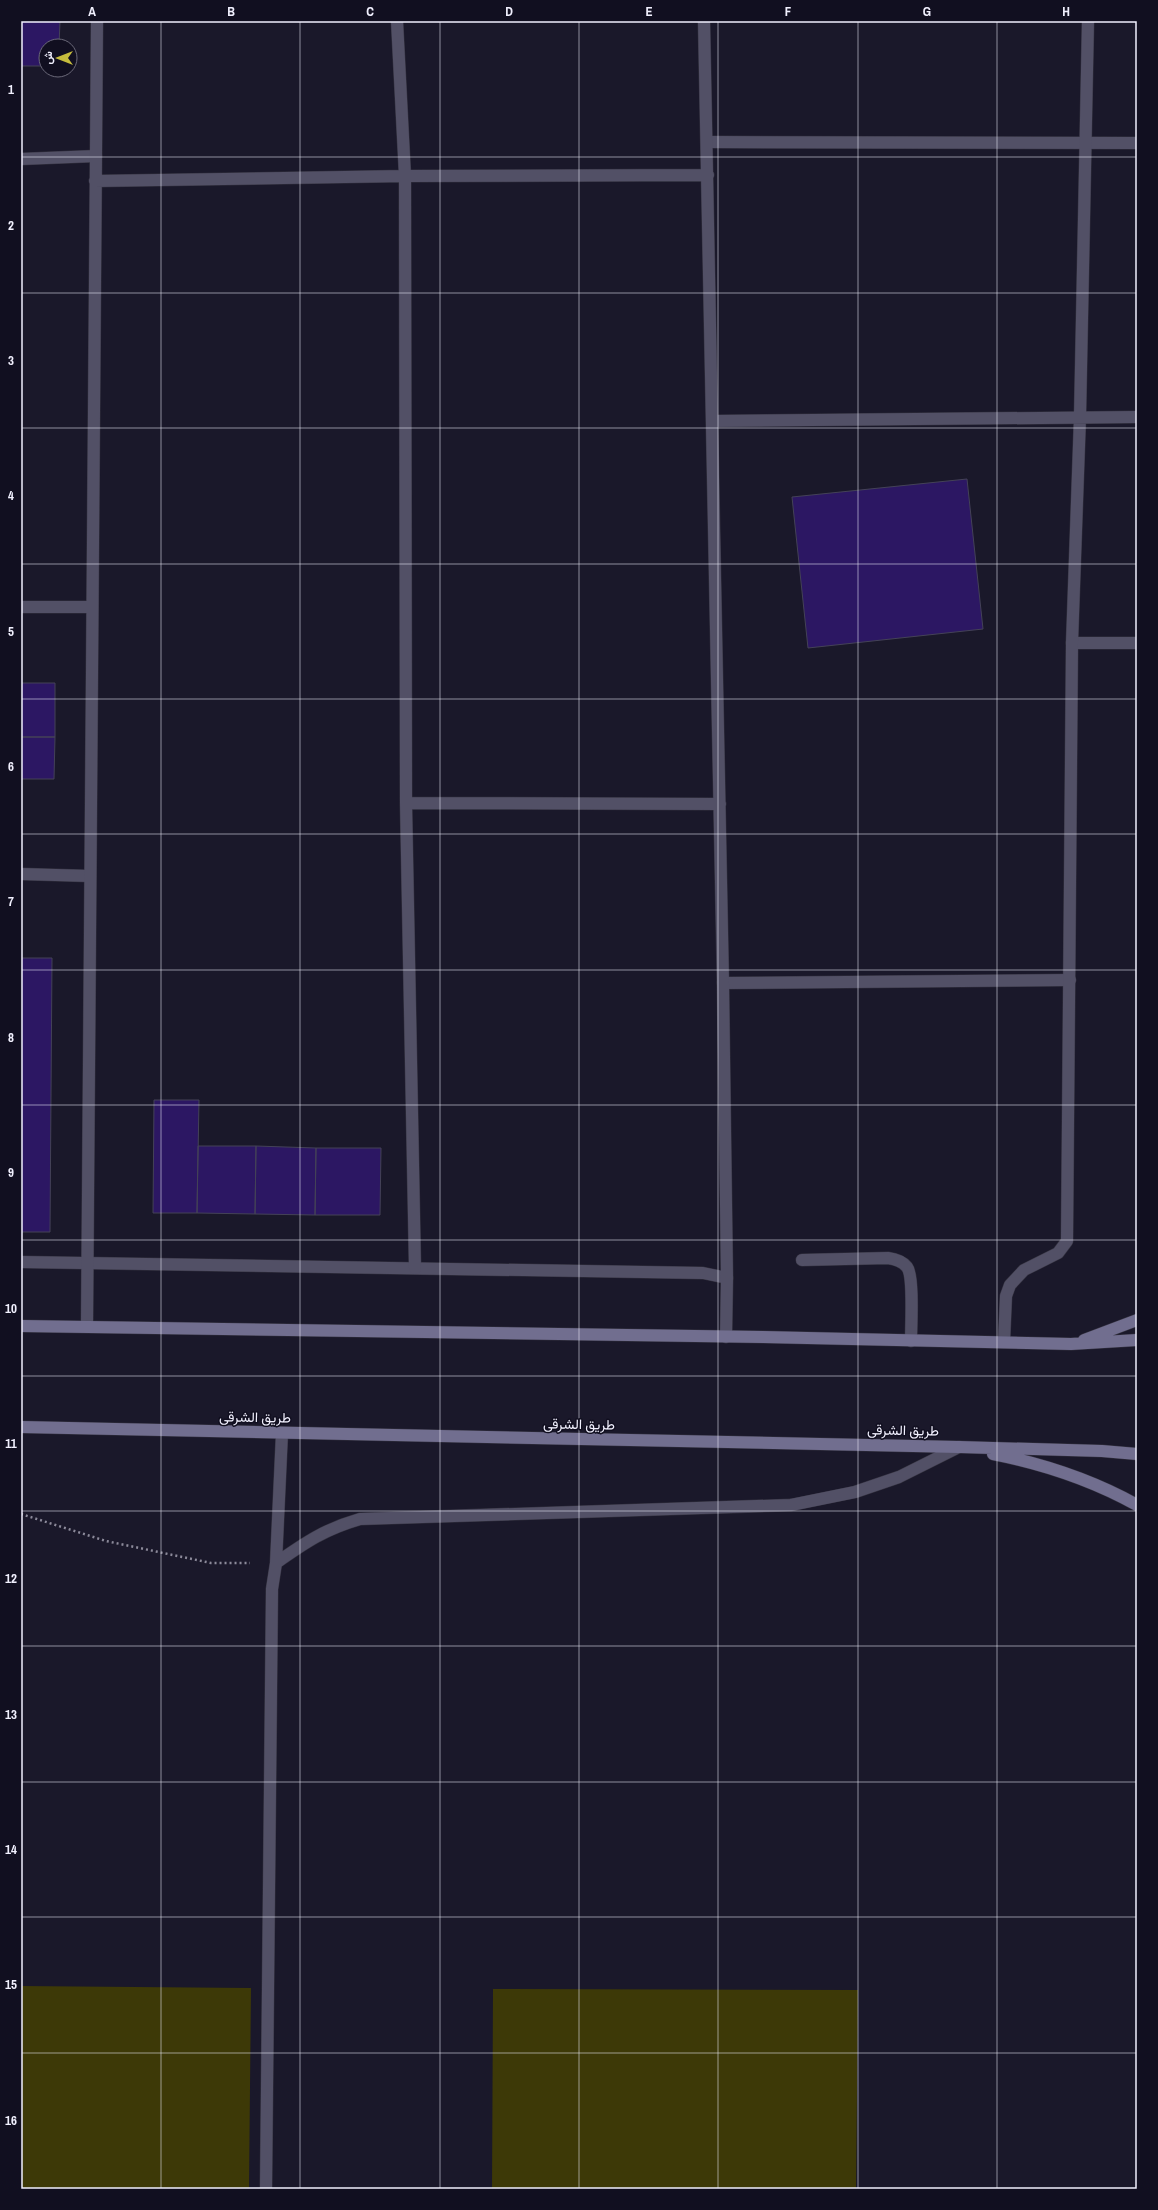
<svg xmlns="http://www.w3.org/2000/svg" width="1158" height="2210" viewBox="0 0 1158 2210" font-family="'Archivo Narrow',Vazirmatn,sans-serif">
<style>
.green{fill:#3d3907}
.building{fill:#2c1763;stroke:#444257}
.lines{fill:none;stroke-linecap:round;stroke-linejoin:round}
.lane-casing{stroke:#353341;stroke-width:13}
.street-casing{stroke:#353341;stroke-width:13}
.secondary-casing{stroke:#353341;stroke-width:13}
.path{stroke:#8c8a9a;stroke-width:2.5;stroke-dasharray:2 3;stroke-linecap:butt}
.lane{stroke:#525066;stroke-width:12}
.street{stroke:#525066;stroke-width:12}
.secondary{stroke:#716e8f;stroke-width:12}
.grid{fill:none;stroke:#f1f0fe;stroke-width:1;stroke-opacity:0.55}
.labels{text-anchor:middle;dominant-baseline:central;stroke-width:3;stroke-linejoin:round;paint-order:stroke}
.street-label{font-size:14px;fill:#f1f0fe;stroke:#110f20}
.neatline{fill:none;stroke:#f1f0fe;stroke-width:1.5}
.grid-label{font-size:13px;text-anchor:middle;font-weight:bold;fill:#f1f0fe}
</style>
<rect width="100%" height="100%" fill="#1a182a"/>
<path class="green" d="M21,1986L251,1988L249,2189H21Z
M493,1989L858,1990L856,2189H492Z"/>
<path class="building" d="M21,21H60L59,46H46V66H21Z
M967,479L983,629L808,648L792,497Z
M21,683H55V737H21Z
M21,737H55L54,779H21Z
M21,958H52L50,1232H21Z
M154,1100H199L197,1213H153Z
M198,1146H256L255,1214L197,1213Z
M256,1146L316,1148L315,1215L255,1214Z
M316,1148H381L380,1215H315Z"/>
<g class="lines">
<g class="lane-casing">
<path id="lane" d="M708,142L1137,143
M21,159L96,156
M1072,643H1137
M21,874L90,876
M723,983L1070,980
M802,1260L888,1258C896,1259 902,1261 907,1267C914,1276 911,1327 911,1341
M21,1262L703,1273L727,1278"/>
</g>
<g class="street-casing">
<path id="street" d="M397,21L405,176L406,803L415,1268
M704,21L723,983L727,1278L726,1337
M95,181L405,176L708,175
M713,421L1137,417
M21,607H92
M406,803L720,804
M87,1326L97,21
M1004,1342L1006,1296L1010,1285L1024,1270L1058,1253L1067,1241L1072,643L1080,417L1088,21
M276,1563L282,1433
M266,2189L272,1589L276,1563C306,1542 325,1529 360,1519L791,1505L855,1492L899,1477L959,1447"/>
</g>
<g class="secondary-casing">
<path id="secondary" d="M21,1326L763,1337L1071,1344L1137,1340
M1084,1340L1137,1320
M21,1427L959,1447L1102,1451L1137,1454
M993,1454C1044,1464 1092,1480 1137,1505"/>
</g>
<path class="path" d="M21,1514L106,1541L211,1563H250"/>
<use href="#lane" class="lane"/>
<use href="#street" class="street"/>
<use href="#secondary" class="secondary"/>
</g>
<path class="grid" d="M161,21V2189M300,21V2189M440,21V2189M579,21V2189M718,21V2189M858,21V2189M997,21V2189M21,157H1137M21,293H1137M21,428H1137M21,564H1137M21,699H1137M21,834H1137M21,970H1137M21,1105H1137M21,1240H1137M21,1376H1137M21,1511H1137M21,1646H1137M21,1782H1137M21,1917H1137M21,2053H1137"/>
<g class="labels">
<g class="street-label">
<text transform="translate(255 1417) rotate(1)">طريق الشرقى</text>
<text transform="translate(579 1424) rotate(1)">طريق الشرقى</text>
<text transform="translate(903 1430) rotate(1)">طريق الشرقى</text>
</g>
</g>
<rect width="1158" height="2210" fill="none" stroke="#110f20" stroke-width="44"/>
<g transform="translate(58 58) rotate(270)"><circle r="19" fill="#110f20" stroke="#6b6979"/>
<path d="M0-3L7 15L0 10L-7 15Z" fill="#c6bc3d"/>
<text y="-6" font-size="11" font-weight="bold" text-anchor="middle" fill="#f1f0fe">ش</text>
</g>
<rect x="22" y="22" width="1114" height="2166" class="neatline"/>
<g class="grid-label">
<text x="92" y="16">A</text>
<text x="231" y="16">B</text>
<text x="370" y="16">C</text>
<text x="509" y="16">D</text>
<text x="649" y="16">E</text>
<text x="788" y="16">F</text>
<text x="927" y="16">G</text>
<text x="1066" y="16">H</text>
<text x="11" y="94">1</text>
<text x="11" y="230">2</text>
<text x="11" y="365">3</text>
<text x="11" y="500">4</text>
<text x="11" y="636">5</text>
<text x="11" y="771">6</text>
<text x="11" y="906">7</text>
<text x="11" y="1042">8</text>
<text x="11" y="1177">9</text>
<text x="11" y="1313">10</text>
<text x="11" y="1448">11</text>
<text x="11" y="1583">12</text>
<text x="11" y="1719">13</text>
<text x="11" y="1854">14</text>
<text x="11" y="1989">15</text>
<text x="11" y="2125">16</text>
</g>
</svg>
